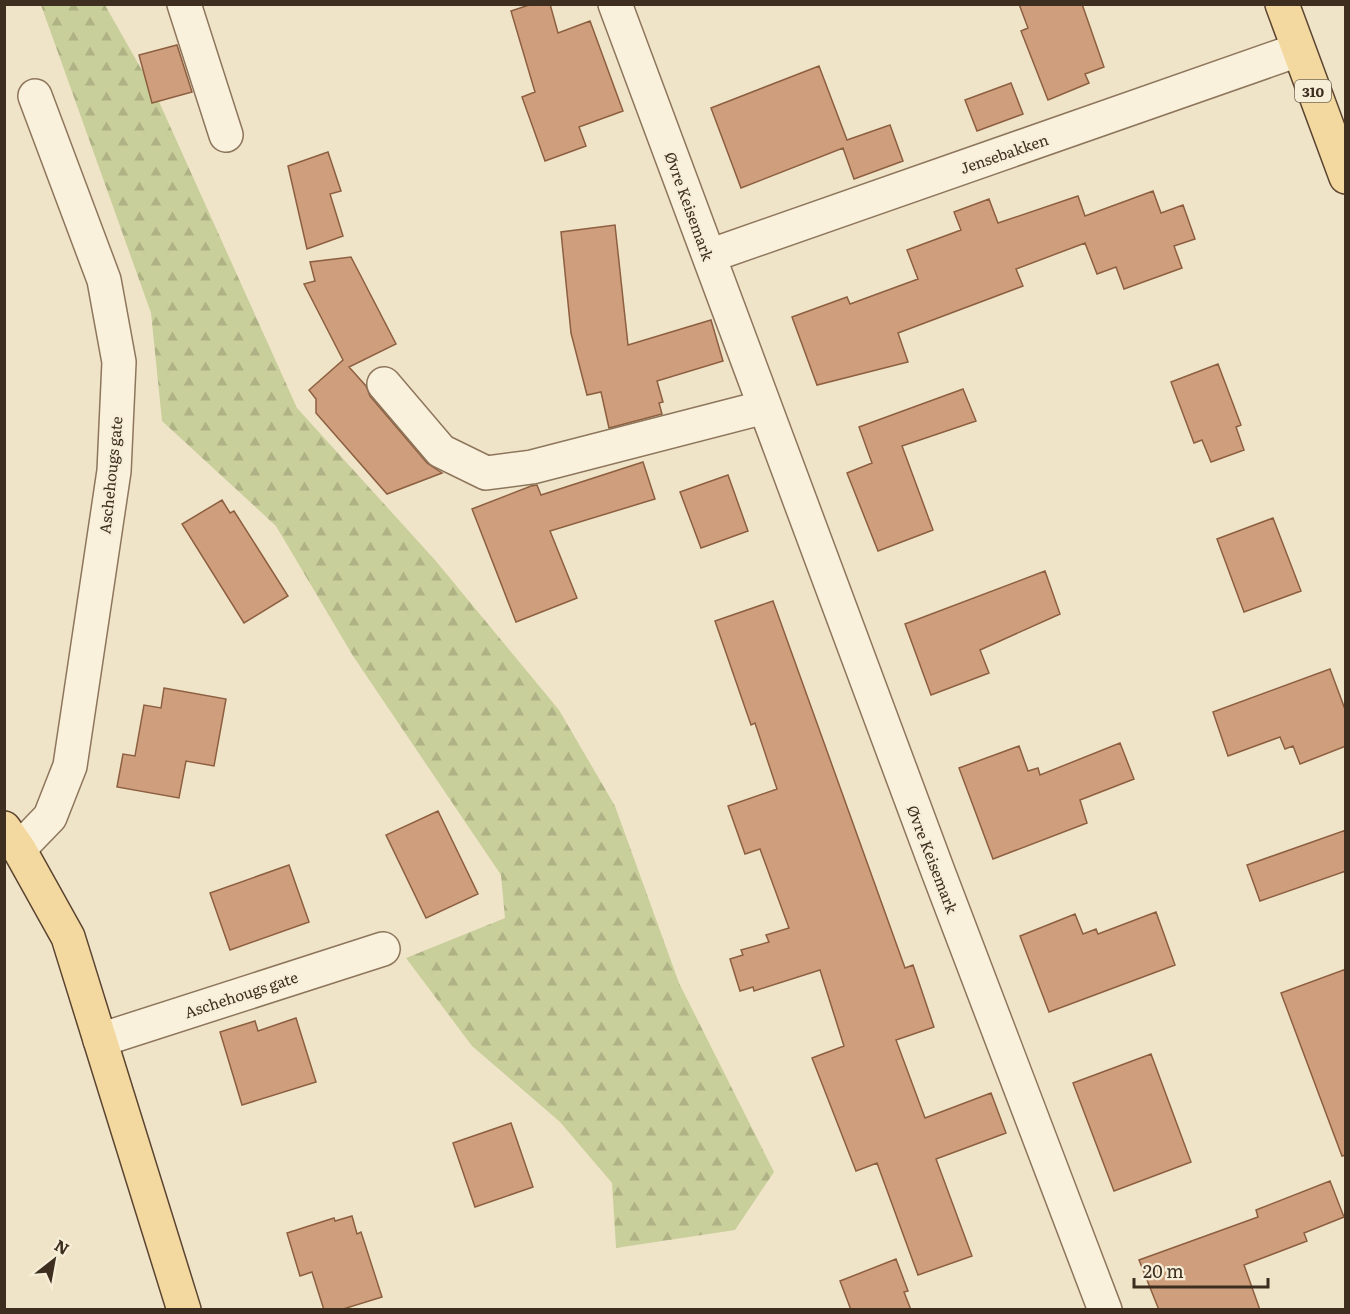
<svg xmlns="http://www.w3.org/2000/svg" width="1350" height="1314" viewBox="0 0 1350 1314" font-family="Literata,serif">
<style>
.forest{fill:url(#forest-firs)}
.building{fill:#cf9f7d;stroke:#8d5f41;stroke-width:1.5}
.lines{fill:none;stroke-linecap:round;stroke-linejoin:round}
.minor-casing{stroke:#8d765c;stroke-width:36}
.major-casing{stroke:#5b4430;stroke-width:36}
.minor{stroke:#faf1dc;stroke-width:33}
.major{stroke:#f3d9a0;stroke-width:33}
.labels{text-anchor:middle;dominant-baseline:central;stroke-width:4.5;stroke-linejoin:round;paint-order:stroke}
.shield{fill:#f7eed8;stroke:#756857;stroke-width:1.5}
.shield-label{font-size:14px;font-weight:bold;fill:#3d2e20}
.street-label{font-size:15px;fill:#3d2e20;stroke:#f7eed8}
</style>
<defs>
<pattern id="forest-firs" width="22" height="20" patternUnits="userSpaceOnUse" patternTransform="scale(1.5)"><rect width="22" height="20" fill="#c9cf9b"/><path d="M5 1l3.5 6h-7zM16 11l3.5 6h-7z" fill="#aeb285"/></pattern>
</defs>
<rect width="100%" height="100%" fill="#f0e4c8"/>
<path class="forest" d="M41,5H105L156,95L297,408L435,560L559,710L615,806L679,983L774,1172L735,1230L616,1248L612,1183L560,1122L472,1046L406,958L505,918L501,875L353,656L276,526L162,421L151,313Z"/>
<path class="building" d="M532,4H550L558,33L590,21L623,111L579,127L586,146L545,161L522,97L535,92L511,11Z
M1019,4H1082L1104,67L1085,74L1089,83L1048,100L1021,31L1028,28Z
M177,45L192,92L152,103L139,55Z
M819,66L847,140L890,125L903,161L854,179L843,148L741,188L711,108Z
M1011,83L1023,114L977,131L965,100Z
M328,152L341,191L330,194L343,236L307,249L288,166Z
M1153,191L1161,213L1183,205L1195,239L1174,246L1182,268L1124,289L1116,267L1097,274L1085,243L1016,269L1023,286L898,333L908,362L817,385L792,317L847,297L850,304L918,279L907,250L961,230L954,212L989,199L998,223L1078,196L1085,216Z
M615,225L628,345L711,320L723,361L657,381L663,402L659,403L662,414L609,428L601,392L587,395L571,333L561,232Z
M351,257L396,344L349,367L366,386L370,396L427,463L442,473L387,494L316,413V399L309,390L343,360L304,284L315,281L310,262Z
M1218,364L1241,425L1236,427L1244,450L1211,462L1202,440L1194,443L1171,382Z
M963,389L976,421L902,446L933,530L878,551L847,473L872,463L859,427Z
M643,462L655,499L550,531L577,598L516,622L472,509L531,486L537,485L541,495Z
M728,475L748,531L701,548L680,492Z
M222,500L230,513L234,511L288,596L244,623L182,524Z
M1273,518L1301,591L1244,612L1217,539Z
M1045,571L1060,614L980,650L989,673L931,695L905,624Z
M773,601L905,968L913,965L934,1027L896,1040L925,1118L991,1093L1006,1133L936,1159L972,1256L918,1275L877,1163L856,1171L812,1058L844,1046L820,970L754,991L753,987L740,991L730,959L743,955L741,950L769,942L766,935L789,928L760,849L745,854L728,806L777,789L755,723L751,725L715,621Z
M1330,669L1346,712V746L1300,764L1293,746L1285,749L1280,737L1228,756L1213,712Z
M164,688L226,699L214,766L186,761L179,798L117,787L123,754L135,756L144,705L161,708Z
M1120,743L1134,779L1080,800L1087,823L993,859L959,768L1019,746L1028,771L1038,768L1040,775Z
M438,811L478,894L426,918L386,835Z
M1346,830V871L1260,901L1247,865Z
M289,865L309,922L230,950L210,893Z
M1156,912L1175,965L1049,1012L1020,936L1075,914L1083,934L1096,929L1098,934Z
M1346,969V1155L1342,1156L1281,993Z
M296,1018L316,1082L242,1105L220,1032L255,1021L258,1031Z
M1151,1054L1191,1162L1114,1191L1073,1083Z
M511,1123L533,1187L475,1207L453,1143Z
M1330,1181L1344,1217L1304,1233L1307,1241L1244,1265L1260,1310H1159L1139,1260L1258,1217L1256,1210Z
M352,1216L357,1234L361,1232L382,1297L340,1310H324L312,1272L300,1276L287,1233L334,1218L335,1221Z
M896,1259L908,1291L904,1292L911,1310H851L840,1281Z"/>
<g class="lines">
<g class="minor-casing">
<path id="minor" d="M184,4L226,135
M615,4L939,874L1105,1310
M709,256L1298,50
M384,384L441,451L486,473L532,467L765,407
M19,849L50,817L70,766L114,471L119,362L104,280L35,96
M100,1040L383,949"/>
</g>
<g class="major-casing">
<path id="major" d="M1282,4L1346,177
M4,828L19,849L68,937L184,1310"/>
</g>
<use href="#minor" class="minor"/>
<use href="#major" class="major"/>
</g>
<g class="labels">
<rect class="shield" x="1295" y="80" width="36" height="22" rx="4.5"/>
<g class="shield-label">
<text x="1313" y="91">310</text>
</g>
<g class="street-label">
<text transform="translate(1004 153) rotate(-19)">Jensebakken</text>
<text transform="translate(690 206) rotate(70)">Øvre Keisemark</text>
<text transform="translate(110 475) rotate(-84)">Aschehougs gate</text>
<text transform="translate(933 859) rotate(69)">Øvre Keisemark</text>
<text transform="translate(241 994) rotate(-18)">Aschehougs gate</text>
</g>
</g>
<rect width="1350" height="1314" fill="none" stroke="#3d2e20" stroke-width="12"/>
<g transform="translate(54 1260) rotate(31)" stroke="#f7eed8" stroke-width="4.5" paint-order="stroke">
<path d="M0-4.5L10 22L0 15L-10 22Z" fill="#3d2e20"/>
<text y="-9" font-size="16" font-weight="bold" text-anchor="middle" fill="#3d2e20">N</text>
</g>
<path d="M1134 1278v9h134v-9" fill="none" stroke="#3d2e20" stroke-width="3"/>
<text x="1143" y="1278" font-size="18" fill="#3d2e20" stroke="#f7eed8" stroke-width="4.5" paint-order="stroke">20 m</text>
</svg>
